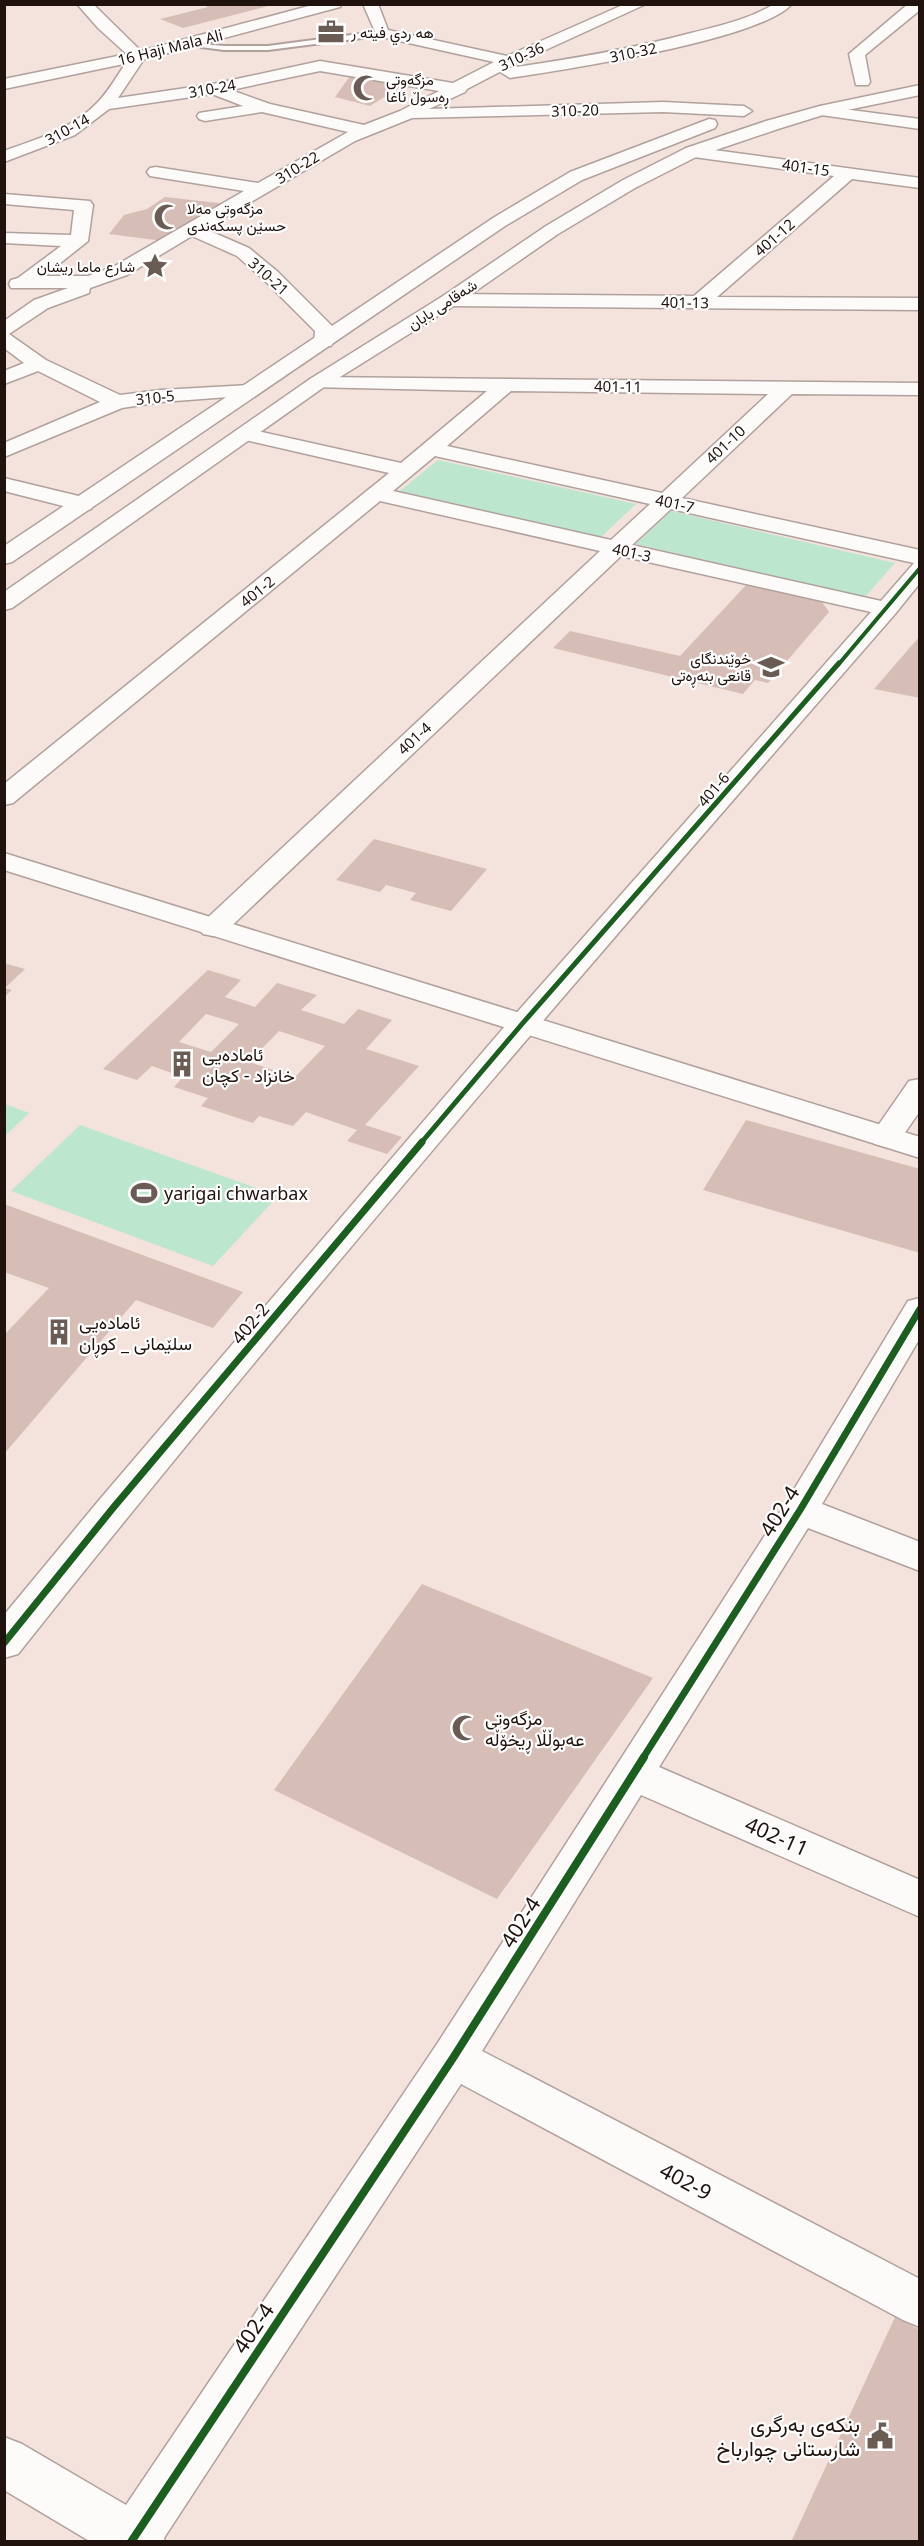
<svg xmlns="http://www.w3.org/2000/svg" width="924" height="2546" viewBox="0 0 924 2546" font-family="'Noto Sans',Vazirmatn,sans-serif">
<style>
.green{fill:#bce6cd}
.building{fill:#d6beb6;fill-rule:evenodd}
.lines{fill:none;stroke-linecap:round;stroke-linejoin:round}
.lane-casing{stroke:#b0a19c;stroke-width:4}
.street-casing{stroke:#b0a19c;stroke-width:3}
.secondary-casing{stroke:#b0a19c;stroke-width:3}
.primary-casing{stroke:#b0a19c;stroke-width:3}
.lane{fill:#fdfbfa;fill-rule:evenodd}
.street{fill:#fdfbfa;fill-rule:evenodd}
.secondary{fill:#fdfbfa;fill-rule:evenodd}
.primary{fill:#fdfbfa;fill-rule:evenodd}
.cycleway-far3-casing{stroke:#fff;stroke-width:6}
.cycleway-far2-casing{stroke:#fff;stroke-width:8}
.cycleway-far1-casing{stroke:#fff;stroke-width:10}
.cycleway-casing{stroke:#fff;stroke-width:12}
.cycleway-far3{stroke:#1b5e20;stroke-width:4}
.cycleway-far2{stroke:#1b5e20;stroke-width:5}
.cycleway-far1{stroke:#1b5e20;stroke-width:7}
.cycleway{stroke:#1b5e20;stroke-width:8}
.labels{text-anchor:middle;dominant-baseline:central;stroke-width:4.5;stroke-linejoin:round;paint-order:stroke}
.far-poi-label{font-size:15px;fill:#20120d;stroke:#fff;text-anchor:start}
.far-street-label{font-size:15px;fill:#20120d;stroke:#fff}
.poi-label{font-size:18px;fill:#20120d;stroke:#fff;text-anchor:start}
.street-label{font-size:18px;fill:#20120d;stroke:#fff}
.near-street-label{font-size:21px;fill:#20120d;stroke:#fff}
.near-poi-label{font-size:21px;fill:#20120d;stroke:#fff;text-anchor:end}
</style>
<rect width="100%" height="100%" fill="#f4e2dc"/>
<path class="green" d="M438,460L636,504L601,537L400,491Z
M671,511L895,563L864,598L636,544Z
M5,1104L29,1113L5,1136L4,1104Z
M80,1125L278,1196L213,1266L11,1191Z"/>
<path class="building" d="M202,4H272V5L183,28L160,19L208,7Z
M350,76L408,82L370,106L335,97Z
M165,197L227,204L163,241L109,234L124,215L147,209Z
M747,584L822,602L829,612L768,683L755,680L743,694L553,648L570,631L680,656Z
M920,636V698L874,689Z
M374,839L487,869L451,911L410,900L416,893L386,885L380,892L336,880Z
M4,963L25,969L5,988L12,990L4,997Z
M208,970L241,980L225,997L255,1007L277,983L317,995L301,1010L344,1024L358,1009L392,1020L366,1049L419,1066L365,1125L402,1137L387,1154L347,1141L357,1130L306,1112L293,1126L259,1116L253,1123L201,1106L208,1098L174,1087L183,1077L152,1066L137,1080L103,1069ZM206,1014L239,1024L211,1052L179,1042ZM279,1031L325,1046L295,1077L249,1062Z
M746,1120L920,1169V1253L703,1190Z
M4,1204L243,1292L213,1328L136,1300L4,1454V1335L49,1288L4,1272Z
M422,1584L653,1678L497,1899L274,1790Z
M895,2317L920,2330V2542H791Z"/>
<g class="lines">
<g class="lane-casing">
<path id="lane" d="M382,31H385V35L268,50H224L178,44L182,42L224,46H268Z"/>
</g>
<g class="street-casing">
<path id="street" d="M77,4H93L146,56L118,98L213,84L320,61L453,83L494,62L377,36L363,4H378L388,30L507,56L625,4H646L515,64L467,89L465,92L429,109L663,102L744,106L752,111L744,116L663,112L412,118L355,141L205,229L249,248L278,272L332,326C336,332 335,340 331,346H317L314,342L315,331L264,280L237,256L192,236L127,275L90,288L89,293L48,308L9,334L46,360L120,395L161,390L250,385L257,387L260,391L257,395L161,402L122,408L4,457V443L100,402L38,371L4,384V371L24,363L4,348V321L34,300L68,288H11L9,284L11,280L18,278L61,246L4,243V233L71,235L74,210L4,204V194L90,201L93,205L88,241L44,276H88L113,267L244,191L156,177L150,176L147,172L150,168L156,167L258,183L348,132L262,112L205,121L199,119L197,116L199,113L243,106L212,94L109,109L75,135L4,162V151C37,139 72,129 97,103C110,90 119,72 130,57L98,28ZM320,71L439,91L400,111L364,125L270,104L231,90Z
M774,4H792C760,40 563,70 510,78L502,73L510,68C571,59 631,49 691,33C719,26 748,20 774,4Z
M908,4H920V10L865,55L870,82L868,85H856L849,54Z
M820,106L920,119V129L814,114L812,111Z
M692,147L920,178V188L852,179L717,297L920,298V310L450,306L443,304L440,300L443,296L450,294L694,296L834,176L686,156L684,152L686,148Z
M317,377L920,383V395L792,394L682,498L920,550V583L895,614C597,956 300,1299 18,1654L4,1658V1615L100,1499L512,1018L871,612L621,556L223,934L213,936L203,934L199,928L203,922L600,551L380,501L13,803L4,805V784L389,473L237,438L234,434L237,430L244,428L401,463L487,391L310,387L307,383L310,379ZM511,391L768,394L662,493L447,446ZM435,456L650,504L611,540L393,491ZM671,509L914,563L881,601L632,545Z
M4,478L91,499L94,504L91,509L83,511L4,491Z
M920,1079V1111L897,1144L886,1147L875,1144L870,1137L875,1130L909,1081Z
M920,1298V1338L822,1504L920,1542V1571L808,1528L659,1767L920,1880V1917L641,1795L482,2051L920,2279V2327L903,2320L461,2084L164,2538L165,2542H91L4,2490V2437L22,2444L126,2505L437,2044L787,1501L908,1301Z"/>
</g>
<g class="secondary-casing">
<path id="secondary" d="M316,4H342L340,7L138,61L4,89V79L137,52Z
M4,853L920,1137V1158L4,870Z"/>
</g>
<g class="primary-casing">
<path id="primary" d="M920,85V95L823,115L778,129L698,156L635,188L558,234L457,304L324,387L12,608L4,610V592L310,379L443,296L546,226L623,180L686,148L766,121L820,106Z
M709,119L715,120L717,124L715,128L582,180L505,226L12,562L4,564V546L493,218L570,172Z"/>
</g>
<use href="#lane" class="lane"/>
<use href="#street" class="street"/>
<use href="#secondary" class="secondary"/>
<use href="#primary" class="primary"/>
<g class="cycleway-far3-casing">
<path id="cycleway-far3" d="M838,665L920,568"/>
</g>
<g class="cycleway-far2-casing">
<path id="cycleway-far2" d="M421,1143L522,1024L839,663"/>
</g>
<g class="cycleway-far1-casing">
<path id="cycleway-far1" d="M4,1643L113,1508L422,1142
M643,1758L800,1510L920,1309"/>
</g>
<g class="cycleway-casing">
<path id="cycleway" d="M131,2542L453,2058L644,1757"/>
</g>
<use href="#cycleway-far3" class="cycleway-far3"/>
<use href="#cycleway-far2" class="cycleway-far2"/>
<use href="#cycleway-far1" class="cycleway-far1"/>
<use href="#cycleway" class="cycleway"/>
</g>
<defs>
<g id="office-bare" transform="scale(2.07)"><path d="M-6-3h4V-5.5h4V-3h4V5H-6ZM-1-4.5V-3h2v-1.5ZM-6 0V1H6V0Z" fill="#6a5b55" stroke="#fff" stroke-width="2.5" paint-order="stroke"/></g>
<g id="mosque-bare" transform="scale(2.07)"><path d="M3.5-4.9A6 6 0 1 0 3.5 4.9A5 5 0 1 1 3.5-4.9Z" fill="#6a5b55" stroke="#fff" stroke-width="2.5" paint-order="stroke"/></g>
<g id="sight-bare" transform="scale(2.07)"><path d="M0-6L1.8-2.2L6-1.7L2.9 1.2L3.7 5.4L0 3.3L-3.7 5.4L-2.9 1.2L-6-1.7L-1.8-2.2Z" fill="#6a5b55" stroke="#fff" stroke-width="2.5" paint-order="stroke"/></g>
<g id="school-bare" transform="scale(2.07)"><path d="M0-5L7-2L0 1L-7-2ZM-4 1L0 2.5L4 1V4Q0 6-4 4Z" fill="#6a5b55" stroke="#fff" stroke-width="2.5" paint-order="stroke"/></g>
<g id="building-bare" transform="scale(2.07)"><path d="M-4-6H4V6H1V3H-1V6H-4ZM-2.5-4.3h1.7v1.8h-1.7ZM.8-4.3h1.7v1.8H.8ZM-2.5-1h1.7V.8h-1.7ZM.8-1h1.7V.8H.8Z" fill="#6a5b55" stroke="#fff" stroke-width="2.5" paint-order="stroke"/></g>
<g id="stadium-bare" transform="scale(2.07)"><path d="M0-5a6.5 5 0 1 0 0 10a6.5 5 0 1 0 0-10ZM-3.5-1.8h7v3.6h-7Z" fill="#6a5b55" stroke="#fff" stroke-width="2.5" paint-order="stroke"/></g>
<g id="civic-bare" transform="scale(2.07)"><path d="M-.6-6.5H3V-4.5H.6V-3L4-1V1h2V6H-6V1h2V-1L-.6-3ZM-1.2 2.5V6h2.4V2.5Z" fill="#6a5b55" stroke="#fff" stroke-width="2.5" paint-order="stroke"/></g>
</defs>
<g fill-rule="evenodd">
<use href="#office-bare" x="331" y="32"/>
<use href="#mosque-bare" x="366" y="88"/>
<use href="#mosque-bare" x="167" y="217"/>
<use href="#sight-bare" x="155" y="266"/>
<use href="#school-bare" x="771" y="667"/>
<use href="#building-bare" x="182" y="1064"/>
<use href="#stadium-bare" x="144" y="1193"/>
<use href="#building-bare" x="59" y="1332"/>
<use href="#mosque-bare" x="465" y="1728"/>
<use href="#civic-bare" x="880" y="2436"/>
</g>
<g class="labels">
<g class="far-poi-label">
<text x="351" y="32">هه ردي فيته ر</text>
<text x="386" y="79">مزگەوتی<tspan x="386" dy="17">ڕەسوڵ ئاغا</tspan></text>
<text x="187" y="208">مزگەوتی مەلا<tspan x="187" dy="17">حسێن پسکەندی</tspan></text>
<text x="135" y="266" text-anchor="end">شارع ماما ريشان</text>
<text x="751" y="658" text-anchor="end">خوێندنگای<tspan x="751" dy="17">قانعی بنەڕەتی</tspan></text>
</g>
<g class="far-street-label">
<text transform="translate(170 47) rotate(-14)">16 Haji Mala Ali</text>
<text transform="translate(633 52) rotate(-12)">310-32</text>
<text transform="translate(521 56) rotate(-25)">310-36</text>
<text transform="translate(212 88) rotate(-10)">310-24</text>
<text transform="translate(575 110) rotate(-2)">310-20</text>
<text transform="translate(67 129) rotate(-29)">310-14</text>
<text transform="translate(297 167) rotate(-31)">310-22</text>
<text transform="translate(806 167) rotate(8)">401-15</text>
<text transform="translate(774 237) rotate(-41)">401-12</text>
<text transform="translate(269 276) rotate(42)">310-21</text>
<text transform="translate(685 302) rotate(1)">401-13</text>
<text transform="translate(442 304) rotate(-33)">شەقامی بابان</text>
<text transform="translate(618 386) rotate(1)">401-11</text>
<text transform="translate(155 397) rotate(-6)">310-5</text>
<text transform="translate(725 444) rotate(-43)">401-10</text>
<text transform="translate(675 503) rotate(12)">401-7</text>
<text transform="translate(632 552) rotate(13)">401-3</text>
<text transform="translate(257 591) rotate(-39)">401-2</text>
<text transform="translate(414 738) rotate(-43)">401-4</text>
<text transform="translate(713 789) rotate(-49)">401-6</text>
</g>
<g class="poi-label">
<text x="202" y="1054">ئامادەیی<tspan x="202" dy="21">خانزاد - کچان</tspan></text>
<text x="164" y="1193">yarigai chwarbax</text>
<text x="79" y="1322">ئامادەیی<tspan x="79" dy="21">سلێمانی _ کوڕان</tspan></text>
<text x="485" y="1718">مزگەوتی<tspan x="485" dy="21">عەبوڵڵا ڕیخۆڵە</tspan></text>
</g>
<g class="street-label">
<text transform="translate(250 1323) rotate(-50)">402-2</text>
</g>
<g class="near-street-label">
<text transform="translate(779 1511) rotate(-58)">402-4</text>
<text transform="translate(777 1836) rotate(24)">402-11</text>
<text transform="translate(520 1922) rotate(-58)">402-4</text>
<text transform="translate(686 2181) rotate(28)">402-9</text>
<text transform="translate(253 2328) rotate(-56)">402-4</text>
</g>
<g class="near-poi-label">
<text x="860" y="2424">بنکەی بەرگری<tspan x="860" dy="24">شارستانی چوارباخ</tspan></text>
</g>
</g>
<rect width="924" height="2546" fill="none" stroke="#20120d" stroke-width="12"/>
</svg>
